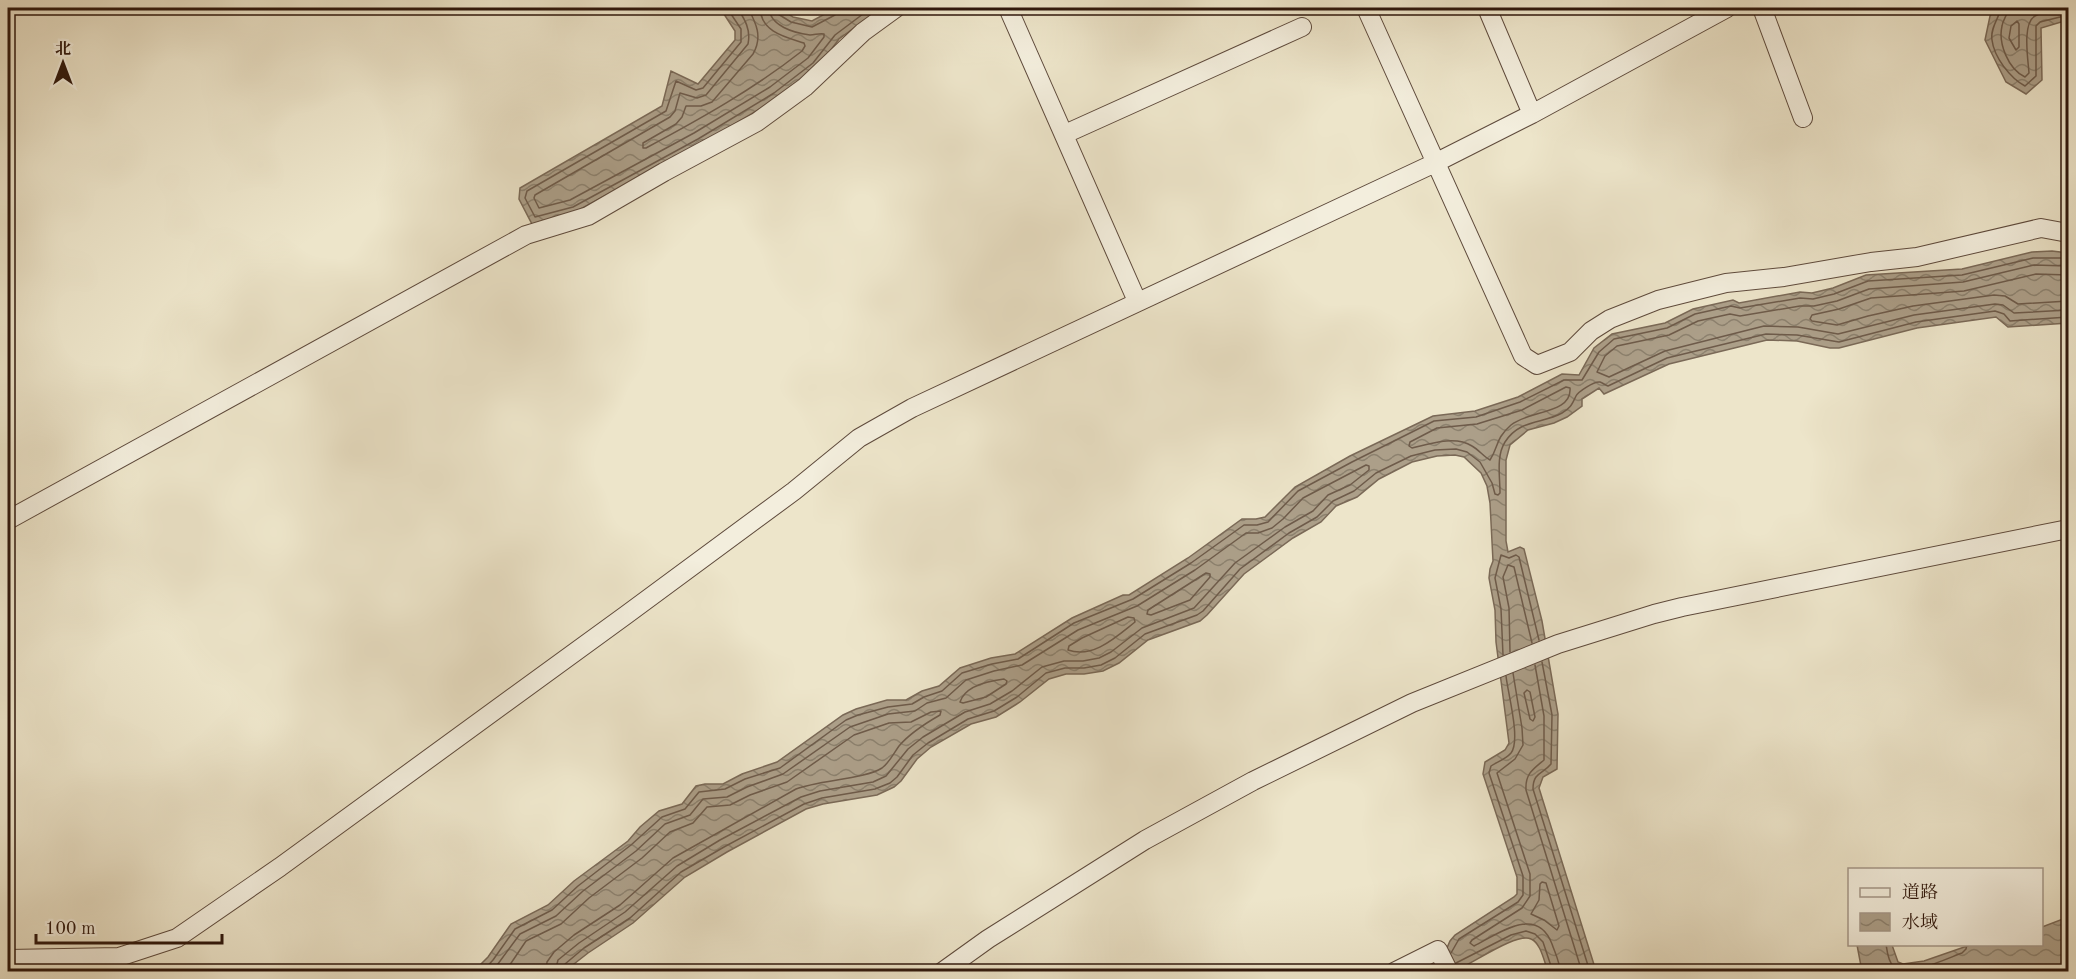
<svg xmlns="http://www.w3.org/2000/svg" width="2076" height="979" viewBox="0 0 2076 979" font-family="'Old Standard TT','Noto Serif SC',serif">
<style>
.water{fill:url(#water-waves);stroke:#7a6957;stroke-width:1.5}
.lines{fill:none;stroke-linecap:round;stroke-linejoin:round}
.shore{stroke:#6e5b4a;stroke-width:1.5}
.minor-casing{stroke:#5e4a3c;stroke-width:20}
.minor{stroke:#f3eedd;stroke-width:18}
</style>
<defs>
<pattern id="water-waves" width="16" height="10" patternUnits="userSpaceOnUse" patternTransform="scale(1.5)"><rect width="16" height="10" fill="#ac9f89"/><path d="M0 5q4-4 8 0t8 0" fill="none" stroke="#8c816e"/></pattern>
</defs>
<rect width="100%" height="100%" fill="#ede5ca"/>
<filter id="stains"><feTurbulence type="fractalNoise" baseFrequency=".00333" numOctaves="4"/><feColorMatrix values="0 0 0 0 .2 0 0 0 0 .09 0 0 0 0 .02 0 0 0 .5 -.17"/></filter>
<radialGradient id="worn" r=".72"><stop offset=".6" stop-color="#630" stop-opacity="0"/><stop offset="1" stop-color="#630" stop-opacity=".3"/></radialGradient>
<path class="water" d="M720,8H779L793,17L812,21L836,8H881L839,39L818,67L778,98L701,144L575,212L533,226L519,199L520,188L662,106L671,71L698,84L735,40V31Z
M1996,8H2068V20L2041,28L2042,80L2026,94L2006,82L1985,40L1990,16Z
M2052,251L2068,253V323L2008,327L1996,317L1917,328L1839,348H1830L1797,341L1767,340L1669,364L1604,394L1599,388L1582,399V406L1567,417L1554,423L1528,430L1510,445L1506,460V541L1508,552L1520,547L1524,549L1542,621L1558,714L1557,769L1543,777L1539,788L1596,971H1548C1544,962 1541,943 1531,939C1516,932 1471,965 1454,971C1445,973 1434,971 1425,971L1440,964L1450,941L1455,935L1514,897L1517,894V877L1483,774L1485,762L1505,750L1509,743L1496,642L1495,610L1489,578L1490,569L1493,561L1490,503L1487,486L1481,473L1464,457L1455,455L1437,456L1412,462L1379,479L1357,497L1336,506L1321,522L1293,538L1244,574L1207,615L1200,621L1148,640L1119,663L1103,671L1084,674H1066L1049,679L1020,702L996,717L971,724L931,747L917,759L901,781L894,787L877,795L823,804L806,809L727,852L685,877L633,923L588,953L565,971L473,972L488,957L511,924L548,905L574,881L628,841L640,827L659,811L682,804L696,786L705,784H723L742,774L777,762L843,715L856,709L887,700H906L922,691L939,686L960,668L991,658L1015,654L1072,618L1123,595H1129L1188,558L1242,519H1256L1265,517L1295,487L1350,456L1433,416L1475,411L1518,397L1562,374L1579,375L1594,348L1612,334L1665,323L1693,309L1733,300L1739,303L1800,292L1812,293L1833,288L1866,275L1962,269L2032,252Z
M2068,917V971H1859L1861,966L1857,945H1892L1898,962L1903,964L1924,961L1970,945L2042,944V927Z"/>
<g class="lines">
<path class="shore" d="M727,8L741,29V42L703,88L696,90L676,81L666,111L527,191L525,198L535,217L573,207L698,139L774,93L813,63L835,35L871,8
M737,8C745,19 751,30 748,44L706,95L697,98L680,93L675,111L670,117L535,195L534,198L539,208L570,200L694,133L770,87L808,58L824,37V34C819,33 815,35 810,35C794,33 770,26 769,8
M748,8C756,23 763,37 753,54L712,102L701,106H686L682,117L676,124L643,143V148H646C700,119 754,89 802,51L805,46L804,43C785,37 761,32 760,8
M777,8L778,14L791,22L812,27L835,15L838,8
M2001,8C1999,18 1990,28 1992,40C1994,57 2010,78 2025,86L2036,76V26L2040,22L2068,15
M2008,8C2008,15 2003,19 2002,26C1998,43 2008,69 2025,77L2029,73C2028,59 2022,23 2035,16C2043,12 2054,10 2063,8
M2017,21L2019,24V47L2016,50L2009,38L2011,26Z
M2068,266L2034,265L1963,282L1869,289L1837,301L1814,306H1800L1740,316L1730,314L1698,321L1669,335L1617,346L1605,356L1597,372L1609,377L1665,351L1764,326L1798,327L1838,334L1914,315L1995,304L2003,305L2014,313L2068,310
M2068,275L2036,274L1964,291L1871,298L1839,309L1812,315L1810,319L1812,321L1837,325L1868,316L1913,306L1994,295L2005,296L2018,304L2068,301
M1566,387L1570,388C1572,414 1529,410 1511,425C1495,439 1499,446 1490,460C1484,457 1479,450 1472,446C1455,435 1429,444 1412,448L1409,446L1410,442L1437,428L1477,424L1522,410Z
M1206,573L1210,574V577L1190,600L1151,615L1147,614L1148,610Z
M1128,617L1134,618L1135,622C1116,637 1093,659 1068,650L1069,646L1082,638Z
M1510,652L1509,608L1503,577L1508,565L1514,567L1532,643
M1503,655L1501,609L1495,578L1501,555L1509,558L1516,555L1519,557L1539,640
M1542,662L1552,715L1551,764C1543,774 1533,772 1533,789L1590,972
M1535,665L1544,716V760C1533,769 1525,774 1526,790L1582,972
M1513,673L1522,728L1523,745L1515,759L1497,773L1530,874V896L1522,908L1472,940L1470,943L1474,946C1498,934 1537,904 1552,944C1555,953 1560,962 1560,972
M1004,679L1007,681L1006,684L986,697L963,703L960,702C965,686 988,681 1004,679Z
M1527,690L1530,692L1535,717L1533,721L1530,719L1524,693Z
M1542,882L1546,883L1559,926L1557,930L1544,920L1531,914L1539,900L1540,884Z
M1886,944C1887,951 1888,962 1894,967C1907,978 1948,958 1962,953L1966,949L1967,944
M1451,953L1459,939L1518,902L1523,895V876L1489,773L1491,766C1497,762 1506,759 1511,753C1521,740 1508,694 1506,676
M1456,963L1511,935L1526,931L1535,934L1543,942L1553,972
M482,972L493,960L515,929L552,910L578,886L631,845L662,817L685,809L699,792L725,789L745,779L780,768L846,720L858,715L888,707L912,704L924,697L942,691L962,673L992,664L1018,659L1074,623L1133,599L1191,563L1244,525H1257L1268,522L1298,491L1352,462L1434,421L1476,417L1520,402L1564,380H1582L1599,352L1614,339L1667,328L1695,314L1731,306L1740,308L1800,298L1813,299L1834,294L1868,281L1962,275L2033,258H2068
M492,972L520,934L556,916L583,891L636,851L665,824L690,815L703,799L727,797L747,787L783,774L850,727L888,714L915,711L927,703L946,698L966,680L994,671L1022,665L1078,630L1137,606L1195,570L1246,533H1258L1272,528L1283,519L1303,498L1366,465L1369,466V470L1350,485L1328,495L1313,511L1285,527L1235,563L1194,608L1142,628L1111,652L1099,658L1083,661H1064L1042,667L1012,691L990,704L965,712L923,737L908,749L886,776L873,782L820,791L801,797L720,840L677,866L625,912L579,943L558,960L555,972
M505,972L526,941L561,924L589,898L642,858L670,832L693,823L707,807L730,805L750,795L787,782L854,735L889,723L911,722L931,712L941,711L940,715C926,723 910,733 899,746C894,753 889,763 882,768C865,779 819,780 796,789L673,858L620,905L574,935L554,952L547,962L546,972
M562,972L565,964L584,948L630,918L681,872L724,847L804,804L822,798L875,789L890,783L897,777L913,755L928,743L968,719L994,711L1017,697L1046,673L1065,668H1084L1101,665L1115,658L1145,634L1197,615L1203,611L1240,569L1289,533L1317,517L1333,501L1354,491L1376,473L1411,456L1435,450L1456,449L1467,452L1480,462L1492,483L1495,494L1498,495L1500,493C1500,477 1496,456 1505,442C1520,419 1542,424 1562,413C1571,408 1572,404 1576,396C1578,392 1594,381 1600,382C1603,383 1605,385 1608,386L1667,358L1766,334L1797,335L1839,342L1916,322L1995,311L2004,314L2010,321L2068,317"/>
<g class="minor-casing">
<path id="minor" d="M1008,8L1137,301
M1366,8L1523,356L1537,365L1570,352L1591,331L1610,319L1658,300L1726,283L1784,277L1871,262L1917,257L2041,228L2068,233
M1487,8L1532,114
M1762,8L1803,118
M1065,134L1302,27
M8,520L526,235L588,216L664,172L757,122L805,87L863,32L896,8
M8,959L119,957L177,938L280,867L626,615L794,491L859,438L912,408L1435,163L1532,114L1727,8
M942,972L988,939L1145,840L1253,781L1412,703L1558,644L1654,614L1682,607L2068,529
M1394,972L1438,950L1449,972"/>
</g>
<use href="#minor" class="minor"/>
</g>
<rect width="2076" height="979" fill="none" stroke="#ede5ca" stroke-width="30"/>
<rect x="9" y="9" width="2058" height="961" fill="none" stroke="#2f170c" stroke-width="3"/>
<rect x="15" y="15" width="2046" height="949" fill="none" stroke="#2f170c" stroke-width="1.5"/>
<rect x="1848" y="868" width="195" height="78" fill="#f3eedd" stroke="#a59889" stroke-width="1.5"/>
<rect x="1860" y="888" width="30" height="9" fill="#f3eedd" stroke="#a59889" stroke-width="1.5"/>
<text x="1902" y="898" font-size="18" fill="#2f170c">道路</text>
<rect x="1860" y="913" width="30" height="18" fill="url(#water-waves)" stroke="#a59889" stroke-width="1.5"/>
<text x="1902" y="928" font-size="18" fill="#2f170c">水域</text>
<g transform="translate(63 63)" stroke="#f3eedd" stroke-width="4.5" paint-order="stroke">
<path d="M0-4.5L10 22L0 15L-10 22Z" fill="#2f170c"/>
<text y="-9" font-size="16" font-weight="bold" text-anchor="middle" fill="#2f170c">北</text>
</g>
<path d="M36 934v9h186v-9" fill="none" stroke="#2f170c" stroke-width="3"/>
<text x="45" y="934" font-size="18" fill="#2f170c" stroke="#f3eedd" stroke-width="4.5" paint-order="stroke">100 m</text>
<rect width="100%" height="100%" filter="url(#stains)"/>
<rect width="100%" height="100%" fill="url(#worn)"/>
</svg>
